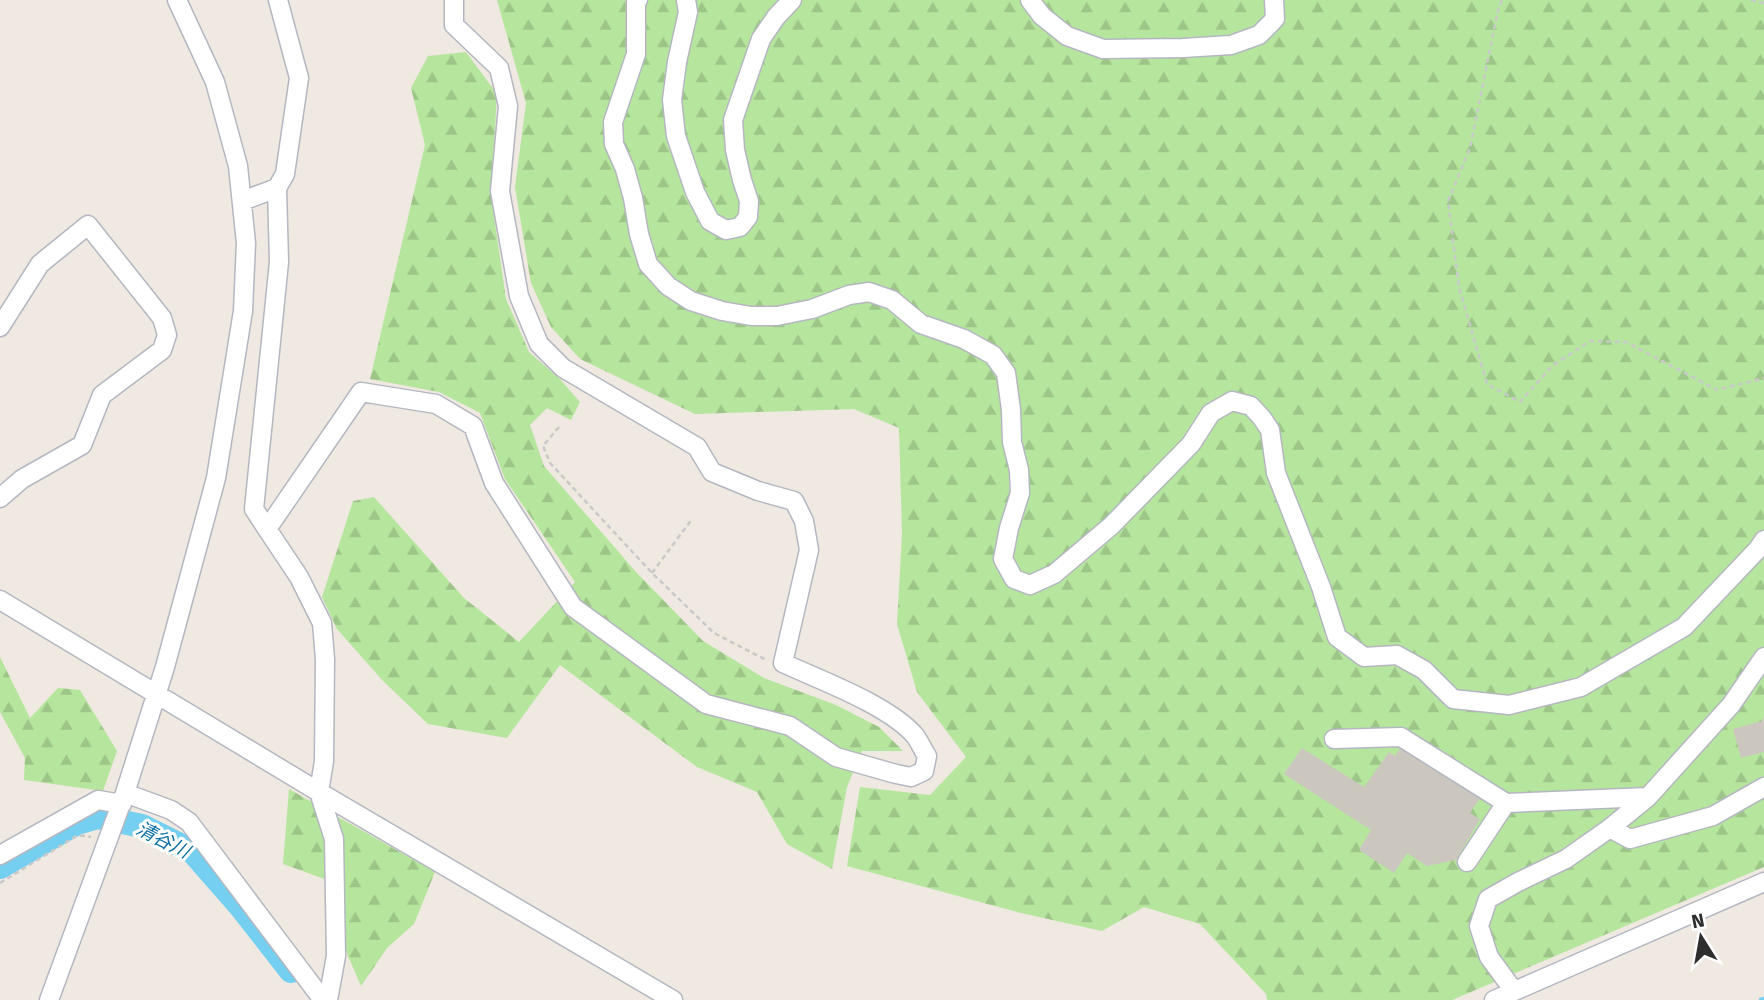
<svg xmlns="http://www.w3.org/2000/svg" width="1764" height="1000" viewBox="0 0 1764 1000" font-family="'Fira Sans','Noto Sans JP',sans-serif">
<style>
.forest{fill:url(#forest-firs)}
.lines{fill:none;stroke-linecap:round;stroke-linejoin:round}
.stream{stroke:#75cff0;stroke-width:4.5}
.river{stroke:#75cff0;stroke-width:24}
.building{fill:#cbc7bf}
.minor-casing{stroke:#b4b7c1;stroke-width:21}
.path{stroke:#c9c9c9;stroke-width:2.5;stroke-dasharray:5 3.5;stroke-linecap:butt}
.minor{stroke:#fff;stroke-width:18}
.labels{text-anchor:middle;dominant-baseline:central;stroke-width:6;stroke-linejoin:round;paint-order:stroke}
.water-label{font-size:19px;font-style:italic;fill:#0d6fa3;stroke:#fff}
</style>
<defs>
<pattern id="forest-firs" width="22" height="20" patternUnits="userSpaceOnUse" patternTransform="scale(1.75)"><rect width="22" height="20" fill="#b6e59e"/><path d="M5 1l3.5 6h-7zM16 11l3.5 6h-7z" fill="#9dc588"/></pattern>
</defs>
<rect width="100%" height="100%" fill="#efe9e1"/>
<path class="forest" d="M497,0H1764V867L1452,1000H1267L1266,994L1200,924L1144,907L1102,931L1021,913L847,866L860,787L930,795L966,757L917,692L897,624L902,534L899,428L854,409L695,414L580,359L551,327L531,283L515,187L526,103Z
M466,52L497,94L491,195L506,299L529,352L560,379L580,402L571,420L547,408L530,425L544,466L636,572L703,641L764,678L836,705L879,727L903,751H862L847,787L832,869L787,844L757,792L697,767L560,665L507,738L428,724L383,681L337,629L322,597L353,501L374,497L464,598L519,642L575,582L505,479L480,413L439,392L370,379L425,145L411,88L428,56Z
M0,657L30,718L58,688L80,690L117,751L103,791L24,780L25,758L0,712Z
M289,789L435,872L414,924L387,948L361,986L342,942L341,885L283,864Z"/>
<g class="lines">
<path class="stream" d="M1761,1000L1764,999"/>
<path class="river" d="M0,867L77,823L98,817L142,826L192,851L241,907L291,971"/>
</g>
<path class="building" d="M1764,717V752L1741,758L1733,729L1762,721Z
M1401,746L1481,797L1470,813L1480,819L1456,860L1427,866L1407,853L1394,873L1359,850L1371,830L1284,774L1302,748L1364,787L1389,752L1395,756Z"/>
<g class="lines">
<g class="minor-casing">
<path id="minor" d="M638,0L636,2V54L613,122L614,144L625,169L633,198L639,234L648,264L668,286L691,301L722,311L751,316H777L812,309L849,295L869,292L892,300L921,324L964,339L993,355L1006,373L1011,410L1012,442L1019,470L1020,493L1009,528L1003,559L1014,579L1030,585L1054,574L1112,525L1191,444L1211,413L1232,401L1251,406L1262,418L1270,430L1276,473L1321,587L1337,637L1364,657L1397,655L1424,670L1453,699L1509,705L1581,687L1684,627L1758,549L1764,540
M686,0L688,12L677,62L672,100L676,136L695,192L710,221L726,230L740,227L748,217L749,201L742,180L735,150L733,120L761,39L776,17L792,0
M1030,0L1042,16L1067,36L1103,49L1183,48L1231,45L1259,35L1275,19L1274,0
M242,201L277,188L285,174L299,78L278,0
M0,327L40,264L88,225L162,318L167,335L162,350L102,395L82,445L22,479L0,498
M267,529L254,509L279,262L277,188
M0,600L319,792L673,1000
M1334,739L1401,737L1506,803
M125,793L171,810L189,822L323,1000
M1610,828L1630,839L1713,816L1764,787
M0,855L98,800L122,804
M1467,862L1506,803L1648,797
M1514,991L1489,957L1479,926L1488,899L1518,882L1566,859L1610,828L1648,797L1731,705L1764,657
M49,1000L125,793L165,667L216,478L243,311L246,243L238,166L215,82L177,0
M328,1000L336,956L334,839L319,792L324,761L325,659L322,623L299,577L267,529L361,392L436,404L473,426L494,483L573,607L706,704L790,726L836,757L896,774L911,777L924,771L927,756C923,750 920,743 916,737C891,706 820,680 783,663L809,550L804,521L794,501L758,491L712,472L697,447L563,368L539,344L519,296L500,191L508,106L499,68L454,25V0
M1494,1000L1764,882"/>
</g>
<path class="path" d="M1502,0L1498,10L1470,148L1448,201L1459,287L1487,384L1520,402L1552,366L1590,341L1626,342L1717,390L1764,378
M1751,0L1764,3
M559,427L543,446L550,463L652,573L714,633L768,661
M652,573L692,519
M0,883L78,835L91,837"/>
<use href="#minor" class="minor"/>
</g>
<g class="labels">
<g class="water-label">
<text transform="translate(163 840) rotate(27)">清谷川</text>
</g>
</g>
<g transform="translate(1701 937) rotate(349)" stroke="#ffffff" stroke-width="5" paint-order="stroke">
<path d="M0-5L12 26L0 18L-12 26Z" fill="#2e2e2e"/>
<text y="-10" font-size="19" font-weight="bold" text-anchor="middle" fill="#2e2e2e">N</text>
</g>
</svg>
